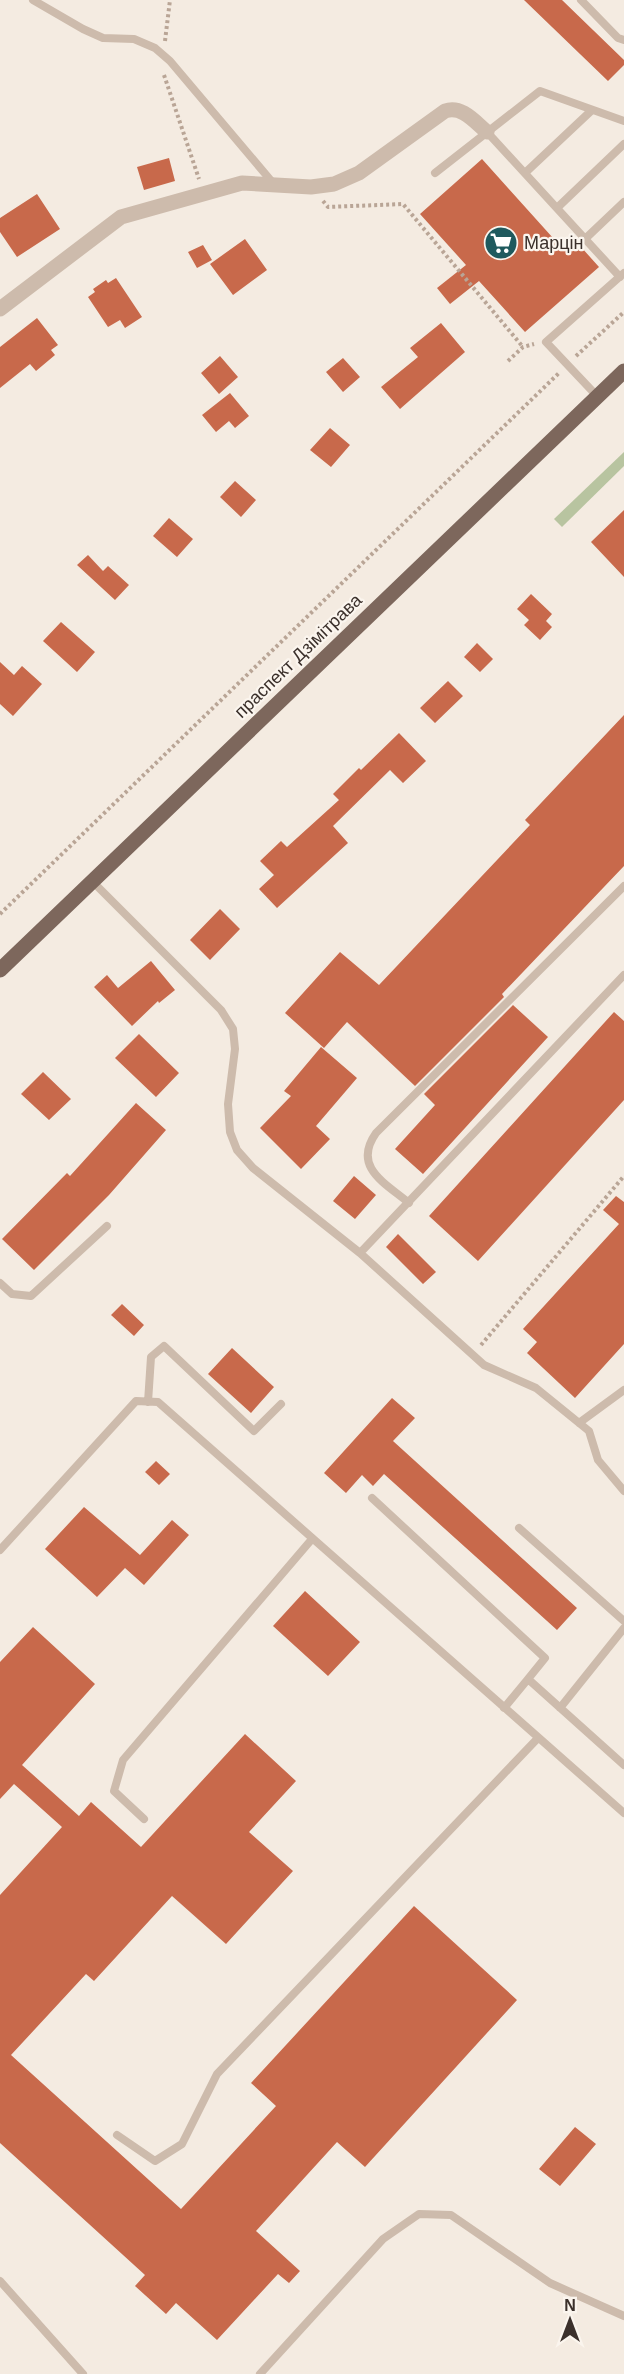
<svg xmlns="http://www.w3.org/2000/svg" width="624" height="2374" viewBox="0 0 624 2374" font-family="Helvetica,sans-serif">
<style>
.green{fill:#b8c4a0}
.building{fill:#c8694b}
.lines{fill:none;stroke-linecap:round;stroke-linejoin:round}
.path{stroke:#b9a596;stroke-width:4;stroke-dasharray:3 3;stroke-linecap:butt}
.lane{stroke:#cdbbac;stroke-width:8}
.street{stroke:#cdbbac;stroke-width:15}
.primary{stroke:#7d675c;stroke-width:15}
.labels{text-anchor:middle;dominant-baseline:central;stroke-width:4.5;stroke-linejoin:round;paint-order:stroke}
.poi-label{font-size:18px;fill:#3b302b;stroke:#fbf5ee;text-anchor:start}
.street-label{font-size:18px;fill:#3b302b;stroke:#fbf5ee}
</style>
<rect width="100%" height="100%" fill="#f4ebe1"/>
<path class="green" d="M624,452V466L562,527L554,519Z"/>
<path class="building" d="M524,0H562L624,60V65L608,81Z
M169,158L175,181L144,190L137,167Z
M482,159L562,248L573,238L599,267L525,332L479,281L450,304L437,288L466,265L420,214Z
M37,194L60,229L17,257L0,232V218Z
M245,239L267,270L233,295L210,264Z
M203,245L212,260L197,268L188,252Z
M116,278L142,317L125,328L120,320L108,327L88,297L95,292L93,289L106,280L108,283Z
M37,318L58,345L51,350L55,355L36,371L30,364L0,388V347Z
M441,323L465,352L400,409L381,387L418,357L410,348Z
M220,356L238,377L219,394L201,373Z
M343,358L360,377L343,392L326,372Z
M230,393L249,416L235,428L229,421L216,432L202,415Z
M330,428L350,445L331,467L310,450Z
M235,481L256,500L241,517L220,497Z
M624,510V577L591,542Z
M169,518L193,539L177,557L153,536Z
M88,555L103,571L108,566L129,585L115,600L77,565Z
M531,594L552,614L546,621L552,627L540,640L524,625L529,620L517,609Z
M61,622L95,652L77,672L43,641Z
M477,643L493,659L480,672L464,657Z
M0,662L14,675L22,666L42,684L13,716L0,704Z
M448,681L463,696L435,723L420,708Z
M624,715V866L502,994L504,997L415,1086L347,1022L324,1048L285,1013L340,952L379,985L530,825L525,820Z
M399,733L426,761L403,783L390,770L333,826L348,843L277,908L259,889L274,875L260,861L281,841L287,847L339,800L333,794L359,768L361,770Z
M220,909L240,929L210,960L190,940Z
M151,961L175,990L159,1003L158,1001L132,1026L94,987L107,975L118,988Z
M513,1005L548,1037L423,1174L395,1149L435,1105L424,1094Z
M614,1012L624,1021V1100L478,1261L429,1216Z
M139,1034L179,1073L156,1097L115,1058Z
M321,1047L357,1078L316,1126L330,1139L301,1169L260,1128L291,1096L284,1091Z
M43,1072L71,1099L49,1120L21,1094Z
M136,1103L166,1130L109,1195L34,1270L2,1239L67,1173L70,1176Z
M354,1176L376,1195L355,1219L333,1201Z
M616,1196L624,1202V1344L575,1398L527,1353L537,1342L523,1329L619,1224L603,1210Z
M398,1234L436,1272L423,1284L386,1247Z
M122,1304L144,1325L134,1336L111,1315Z
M232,1348L274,1387L251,1413L208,1374Z
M392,1398L415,1418L393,1441L577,1608L557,1630L384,1474L373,1486L362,1475L346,1493L324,1473Z
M156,1461L170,1474L159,1485L145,1472Z
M84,1507L140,1555L172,1520L189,1535L144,1585L125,1568L97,1597L45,1549Z
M305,1591L360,1642L328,1676L273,1626Z
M33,1627L95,1684L22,1765L79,1816L91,1802L141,1847L245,1734L296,1781L249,1832L293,1871L226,1944L172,1896L94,1981L86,1974L11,2055L181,2209L276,2106L251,2083L414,1906L517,2000L365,2167L337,2142L256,2231L300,2271L289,2283L278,2274L217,2340L176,2303L166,2314L135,2286L145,2275L0,2143V1895L62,1827L14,1784L0,1799V1662Z
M575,2127L596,2144L560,2186L539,2169Z"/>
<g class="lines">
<path class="path" d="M165,41L170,0
M164,75L199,179
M323,201L328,207L403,204L523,347
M576,356L624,312
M508,361L523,347L534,344
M0,914L560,372
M481,1345L624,1176"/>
<path class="lane" d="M33,0L83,29L103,38L134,39L155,48L170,61L273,183
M581,0L618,38L624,40
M487,132L620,277
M435,173L540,91L624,121
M525,173L592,110
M557,208L624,144
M585,239L624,202
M597,396L546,342L624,273
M92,881L221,1010L233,1029L235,1049L228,1104L230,1132L237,1150L253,1168L360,1253L484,1365L536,1388L589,1431L598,1460L624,1491
M409,1203C385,1183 352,1167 376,1133L624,886
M360,1253L624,975
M0,1283L12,1294L31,1296L107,1226
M148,1402L151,1357L164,1346L254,1431L281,1404
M579,1423L624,1390
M372,1498L545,1658L528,1679
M519,1528L624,1621
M0,1550L136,1401L158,1402L624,1813
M504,1708L528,1679L624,1765
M560,1708L624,1628
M144,1819L114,1791L123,1760L312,1539
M117,2135L155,2161L182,2144L217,2074L538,1738
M0,2281L83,2374
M260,2374L383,2239L419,2214L451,2215L550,2283L624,2316"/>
<path class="street" d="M0,309L121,217L242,183L311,187L334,184L359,173L445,111C462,105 475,122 487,132"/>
<path class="primary" d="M0,970L624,371"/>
</g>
<defs>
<g id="supermarket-disc" transform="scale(1.725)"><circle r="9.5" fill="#1f5a5e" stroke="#fbf5ee"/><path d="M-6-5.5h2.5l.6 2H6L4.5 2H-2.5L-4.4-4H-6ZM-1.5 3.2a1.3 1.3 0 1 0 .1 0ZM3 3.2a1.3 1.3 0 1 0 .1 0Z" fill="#fff"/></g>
</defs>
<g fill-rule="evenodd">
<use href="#supermarket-disc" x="501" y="243"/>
</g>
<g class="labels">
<g class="poi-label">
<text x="524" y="243">Марцін</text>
</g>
<g class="street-label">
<text transform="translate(298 656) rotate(-44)">праспект Дзімітрава</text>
</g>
</g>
<g transform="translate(570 2320)" stroke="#fbf5ee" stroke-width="4.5" paint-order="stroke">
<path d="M0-4.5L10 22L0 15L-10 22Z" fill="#3b302b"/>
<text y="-9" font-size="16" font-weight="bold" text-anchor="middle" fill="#3b302b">N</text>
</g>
</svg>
